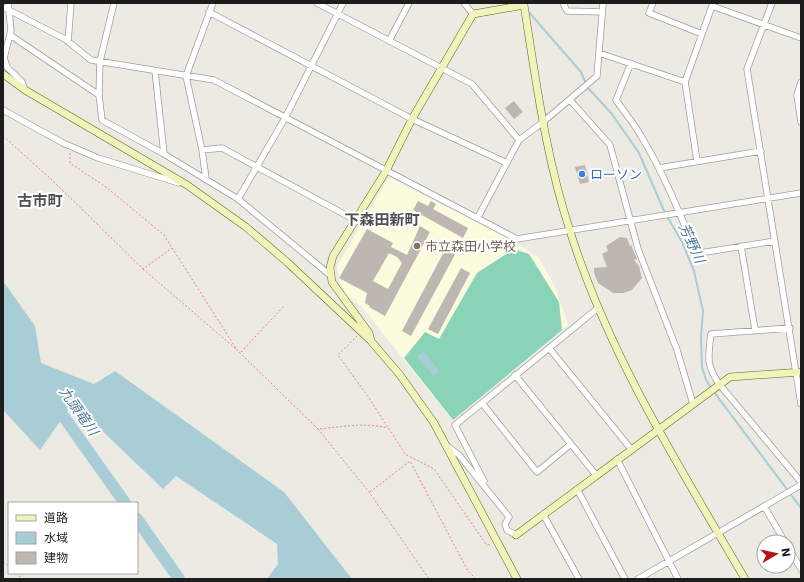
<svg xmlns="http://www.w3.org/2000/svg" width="804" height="582" viewBox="0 0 804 582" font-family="'DejaVu Sans','Noto Sans JP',sans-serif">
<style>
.education{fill:#fbfbde}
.pitch{fill:#89d4b6}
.water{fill:#a8cdd6}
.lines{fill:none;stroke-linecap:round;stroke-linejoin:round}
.stream{stroke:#a8cdd6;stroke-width:2}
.river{stroke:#a8cdd6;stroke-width:12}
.building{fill:#bdb6b1;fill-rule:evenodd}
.street-casing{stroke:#9e9e9e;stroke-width:7}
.secondary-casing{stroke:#606810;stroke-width:8}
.path{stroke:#eb8077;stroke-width:1;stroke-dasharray:2 2;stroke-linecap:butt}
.street{stroke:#fff;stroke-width:5.5}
.secondary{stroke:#f1f2bc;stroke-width:7}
.shop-dot{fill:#3f7fe0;stroke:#fff;stroke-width:1.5}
.education-dot{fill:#8d6e63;stroke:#fff;stroke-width:1.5}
.labels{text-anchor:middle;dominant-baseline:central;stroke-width:4;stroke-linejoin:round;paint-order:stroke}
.shop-label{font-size:13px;fill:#366cbe;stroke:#fff;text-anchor:start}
.education-label{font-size:13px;fill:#785e54;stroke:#fff;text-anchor:start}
.water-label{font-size:14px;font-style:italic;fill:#50779b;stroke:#fff}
.quarter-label{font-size:15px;font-weight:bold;fill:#505050;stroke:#fff}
</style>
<rect width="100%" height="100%" fill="#edeae4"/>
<path class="education" d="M390,178L515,242L539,258L555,287L568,325L452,420L362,307L347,296L339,280L337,266L388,179Z"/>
<path class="pitch" d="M514,249L529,254L559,302L562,330L453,420L404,358L425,332L439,339L477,273Z"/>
<path class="water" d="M3,281L35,326L41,363L94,384L115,371L284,492L352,579H267L278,564L277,544L176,476L163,489L73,403L40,450L3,410Z
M423,351L439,370L433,376L417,357Z"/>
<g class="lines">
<path class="stream" d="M527,10L581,72L588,88L612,114L639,153L665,213L682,242L694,271L703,311L701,337L702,367L706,380L711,388
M714,392L801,508"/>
<path class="river" d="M54,403L125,503
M137,519L179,579"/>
</g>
<path class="building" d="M514,101L523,112L514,119L505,108Z
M585,165L589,182L580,184L575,167Z
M418,201L428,206L431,201L436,204L433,209L468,228L463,238L413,210Z
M420,226L430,232L385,316L369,307L370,306L365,303L367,293L339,278L367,229L393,243L391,247L407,255ZM389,253L397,257L402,263L388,289L373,281Z
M620,237L627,238L630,246L631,245L637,259L634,260L639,266L642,278L632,290L624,293H613L598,283L594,273V268L607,267L602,254L608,251L606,246Z
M448,244L458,249L411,336L402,331Z
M461,268L470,273L438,334L428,329Z"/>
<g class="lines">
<g class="street-casing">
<path id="street" d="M8,3L11,30L4,58L7,67L22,82L25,90
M114,3L100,61L99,95L102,120L164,154L238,199L330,275
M317,3L472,84L519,140
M464,3L473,14
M563,3L567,11L602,12
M653,3L649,13L702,34
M772,3L747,69L801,404
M712,6L801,38
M3,7L65,39L91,60L214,80L517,239L801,193
M209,12L412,119L507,163
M10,35L99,95
M389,41L409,3
M68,42L71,3
M599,53L685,82
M631,63L616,100C624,112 634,123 641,136C663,172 679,211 695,251L700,253L775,241
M155,71L164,154
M801,82L797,95L801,122
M570,100L610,145L638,249L677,350L693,404
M3,110L63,143L98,158L179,183
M202,150L222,148L355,220
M697,161L685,82L713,3
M659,168L761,151
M206,179L202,150L186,76L213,3
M238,199L285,118L343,3
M478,217L519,140L542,123L597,76L603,3
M741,246L755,330
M790,328L711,334C708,357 706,366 720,385L801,482
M549,348L631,449
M515,375L596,475
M482,403L455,425L484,481
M571,444L537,472L482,403L598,308
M447,446L459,455L509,517L505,524L507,530L516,535
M617,459L678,579
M577,489L625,579
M764,506L785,542
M543,514L579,579
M788,547L801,569
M638,579L801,485"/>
</g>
<g class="secondary-casing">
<path id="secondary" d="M524,5C536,81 546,158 570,231C609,356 679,466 745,579
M3,74L25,90L187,185L246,227L287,262L369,339
M516,535L730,377L801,372
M517,579L434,423L400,375L371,341L369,333L332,282L330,268L333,256L386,171L412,119L473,14L524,5L523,3"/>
</g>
<path class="path" d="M3,136L53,181L143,269L172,248
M70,153V163L106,187L164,235L237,350L318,429C342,427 363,422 388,428
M143,269L236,349
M357,336L338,355L369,398L405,454L434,469L486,544L490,545
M241,352L284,306
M318,429L369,492L429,579
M370,492L410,461L468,571L476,579
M3,561L9,567
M16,573L22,579"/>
<use href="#street" class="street"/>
<use href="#secondary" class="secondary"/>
</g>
<circle class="shop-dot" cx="582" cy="174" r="4"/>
<circle class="education-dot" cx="417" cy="246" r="4"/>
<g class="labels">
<g class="shop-label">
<text x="590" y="174">ローソン</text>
</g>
<g class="education-label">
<text x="425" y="246">市立森田小学校</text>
</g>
<g class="water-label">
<text transform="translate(692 243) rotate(65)">芳野川</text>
<text transform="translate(79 411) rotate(55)">九頭竜川</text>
</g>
<g class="quarter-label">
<text x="40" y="201">古市町</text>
<text x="382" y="220">下森田新町</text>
</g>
</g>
<rect width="804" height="582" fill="none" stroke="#1d1d1d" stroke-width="8"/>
<rect x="8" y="502" width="130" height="72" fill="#ffffff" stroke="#a5a5a5"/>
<rect x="16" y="515" width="20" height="6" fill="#f1f2bc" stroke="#a5a5a5"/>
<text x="44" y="522" font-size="12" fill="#1d1d1d">道路</text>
<rect x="16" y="532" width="20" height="12" fill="#a8cdd6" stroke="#a5a5a5"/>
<text x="44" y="542" font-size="12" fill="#1d1d1d">水域</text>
<rect x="16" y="552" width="20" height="12" fill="#bdb6b1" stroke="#a5a5a5"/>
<text x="44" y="562" font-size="12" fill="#1d1d1d">建物</text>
<g transform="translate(776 554) rotate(81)"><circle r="19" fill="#ffffff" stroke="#a5a5a5"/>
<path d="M0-3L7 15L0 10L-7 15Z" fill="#b51418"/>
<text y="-6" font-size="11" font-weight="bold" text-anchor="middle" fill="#1d1d1d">N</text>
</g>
</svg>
